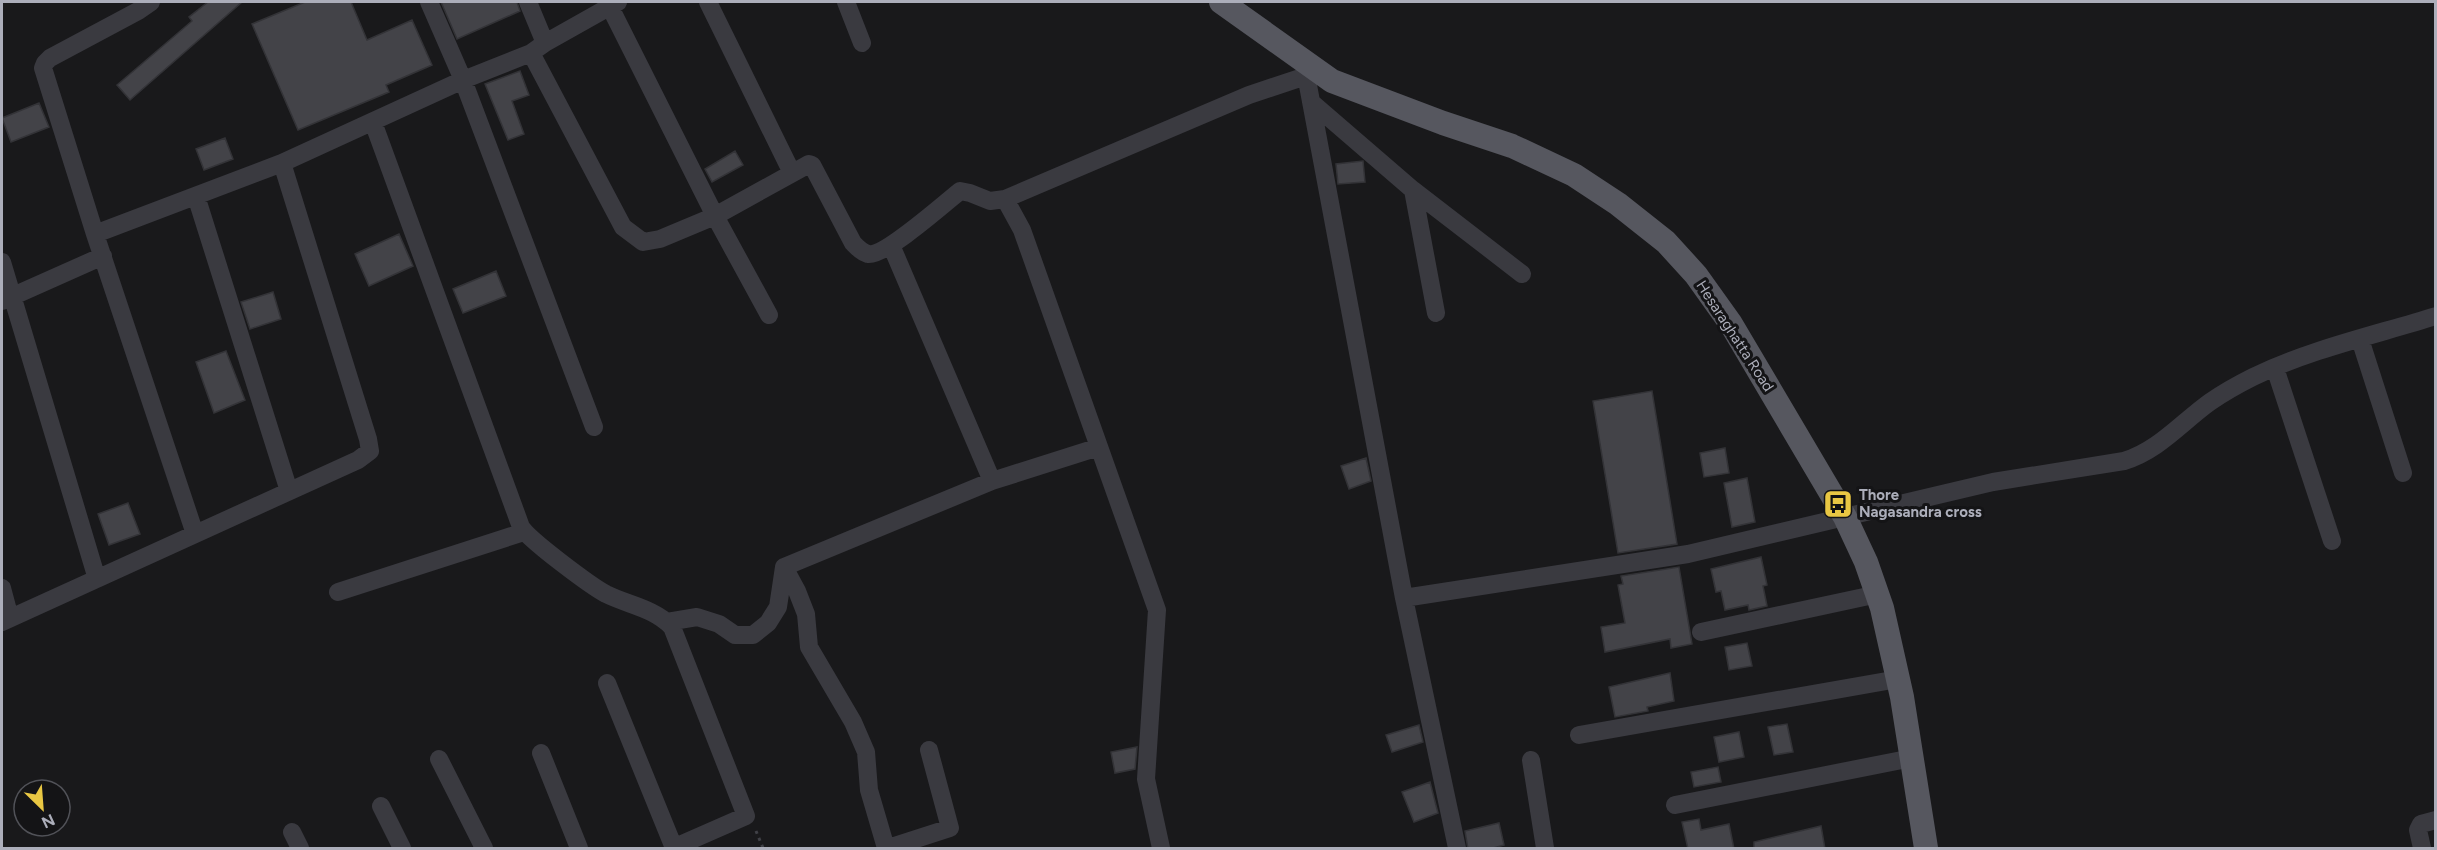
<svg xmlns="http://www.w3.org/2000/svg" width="2437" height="850" viewBox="0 0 2437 850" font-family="Figtree,sans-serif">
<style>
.building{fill:#434348;stroke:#333337;stroke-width:1.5}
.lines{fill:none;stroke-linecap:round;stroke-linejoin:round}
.path{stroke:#404147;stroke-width:3;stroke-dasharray:3 4.5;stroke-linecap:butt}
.minor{stroke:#3a3a40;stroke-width:18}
.major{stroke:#56575f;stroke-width:24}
.labels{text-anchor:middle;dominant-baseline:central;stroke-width:6;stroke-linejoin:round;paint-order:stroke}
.street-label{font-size:15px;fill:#acaeba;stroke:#141416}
.poi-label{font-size:15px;font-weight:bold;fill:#acaeba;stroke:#141416;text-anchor:start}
</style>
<rect width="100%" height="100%" fill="#19191b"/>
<path class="building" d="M208,2H242L130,100L117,85L192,21L189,17Z
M305,2H351L367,40L412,20L432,65L386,85L389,92L298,130L252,24Z
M441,2H517L520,11L457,39Z
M520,71L529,95L512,101L524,134L508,140L485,84Z
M39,103L49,127L11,142L2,118Z
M225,138L233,159L204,170L196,149Z
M735,151L743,165L712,182L705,169Z
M1363,161L1365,182L1338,184L1336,164Z
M399,234L413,266L369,286L355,254Z
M496,271L506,296L463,313L453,289Z
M273,292L281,319L250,329L241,302Z
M226,351L245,400L214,413L196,362Z
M1652,391L1677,544L1618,553L1593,401Z
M1725,448L1729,473L1704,477L1700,453Z
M1366,458L1371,481L1349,489L1341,466Z
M1747,478L1755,522L1732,527L1724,483Z
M128,503L140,534L109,545L98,514Z
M1761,557L1767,585L1763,586L1767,606L1749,610L1748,605L1725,610L1721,591L1716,592L1711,569Z
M1679,567L1692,644L1671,648L1670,639L1605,652L1601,627L1625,623L1618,585L1623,584L1621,576Z
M1747,643L1752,666L1729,670L1725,647Z
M1670,673L1674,701L1647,707L1648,711L1615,717L1609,687Z
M1787,724L1793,752L1774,755L1768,727Z
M1419,725L1423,742L1392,752L1386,735Z
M1739,732L1744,757L1719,762L1714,737Z
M1137,747L1135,769L1115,773L1111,752Z
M1718,767L1721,782L1694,787L1691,772Z
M1430,782L1438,813L1414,822L1402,792Z
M1699,819L1701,830L1729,824L1734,849H1688L1682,822Z
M1499,823L1504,845L1490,849H1468L1465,831Z
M1821,826L1825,849H1754V842Z"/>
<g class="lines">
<path class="path" d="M756,831L763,848"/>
<path class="minor" d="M151,2L138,11L50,58L45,63L43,68L95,234L195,534
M429,2L463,80L594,427
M528,2L545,43
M708,2L792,173
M846,2L862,43
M609,5L715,216L769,315
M531,53L623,227L643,242L660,239L715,216L809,164L812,165L853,243C857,247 861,252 868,254C884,257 944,204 960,191L970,193L990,201L1005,199L1249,95L1306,76
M1304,64L1404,598L1457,848
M1311,102L1413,190L1522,274
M373,122L521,527C529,540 591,586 606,594C628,605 654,608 672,627L746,816L673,848
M1413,190L1436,313
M196,196L289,491
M1005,199L1022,230L1157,610L1146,779L1161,848
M95,234L282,163L463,80L531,53L545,43L618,2
M891,245L992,481L1099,447
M2,262L97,579
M2,301L103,256
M2360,339L2403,473
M2275,368L2332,541
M784,567L797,591L806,614L809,647L853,722L866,752L869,790L886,848
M2,588L10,618
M338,592L524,532
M1404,598L1688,554L1993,482L2124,461C2158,451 2182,422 2210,402C2223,393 2239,384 2253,377C2311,349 2375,335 2436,316
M2,622L358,460L370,451L368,439L282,163
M667,622L697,617L719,624L735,635H753L768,623L778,607L784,567L992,481
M1701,632L1878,594
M607,683L674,848
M1579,735L1898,679
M541,753L579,848
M439,759L484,848
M1531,760L1545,848
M1675,805L1912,758
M381,806L402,848
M292,832L300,848
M888,848L950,828L929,750
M2422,848L2418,830L2421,824L2436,820"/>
<path class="major" d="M1221,2L1332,81L1443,123L1512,146L1574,175L1618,204L1666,242L1696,275L1731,324L1845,517L1866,562L1882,608L1902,697L1926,848"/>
</g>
<defs>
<g id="bus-square" transform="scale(1.5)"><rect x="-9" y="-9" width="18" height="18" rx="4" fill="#e9c743" stroke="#141416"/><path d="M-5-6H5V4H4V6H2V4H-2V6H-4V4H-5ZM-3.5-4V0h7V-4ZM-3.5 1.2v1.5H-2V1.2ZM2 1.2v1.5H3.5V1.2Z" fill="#111"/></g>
</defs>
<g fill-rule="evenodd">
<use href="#bus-square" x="1838" y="504"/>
</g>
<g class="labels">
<g class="street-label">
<text transform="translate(1735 336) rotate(57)">Hesaraghatta Road</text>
</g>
<g class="poi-label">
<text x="1859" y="495">Thore<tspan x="1859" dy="17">Nagasandra cross</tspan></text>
</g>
</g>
<rect width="2437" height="850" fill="none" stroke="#acaeba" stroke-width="6"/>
<g transform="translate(42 808) rotate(155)"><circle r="28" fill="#141416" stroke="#515258" stroke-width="1.5"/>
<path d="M0-4.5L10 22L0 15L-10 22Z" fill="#e9c743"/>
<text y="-9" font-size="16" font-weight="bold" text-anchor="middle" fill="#acaeba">N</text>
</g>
</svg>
